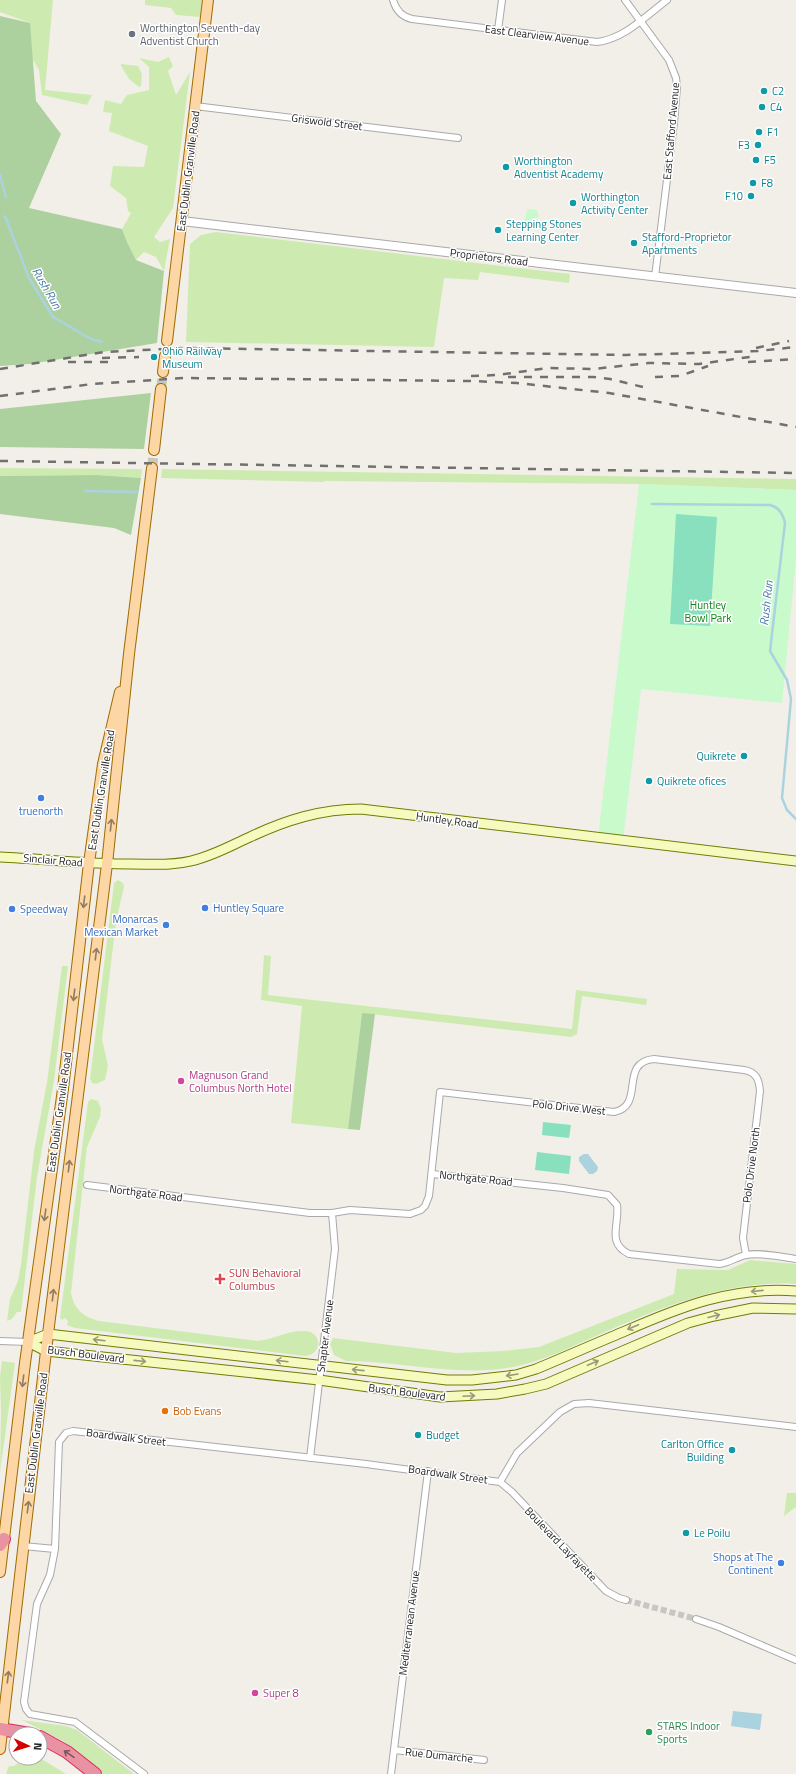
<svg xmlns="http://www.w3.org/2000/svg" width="796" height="1774" viewBox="0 0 796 1774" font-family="'Titillium Web',sans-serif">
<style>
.grass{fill:#cdebb0}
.forest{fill:#add19e}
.park{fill:#c8facc}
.pitch{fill:#88e0be}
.water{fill:#aad3df}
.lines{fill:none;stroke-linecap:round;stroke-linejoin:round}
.stream{stroke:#aad3df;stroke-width:2.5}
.minor-tunnel{stroke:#c8c6c1;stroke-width:6;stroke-dasharray:6 3;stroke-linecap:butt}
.primary-tunnel{stroke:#c8c6c1;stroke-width:10;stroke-dasharray:10 5;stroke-linecap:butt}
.minor-casing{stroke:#a9a9a9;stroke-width:8}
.tertiary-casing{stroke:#a9a9a9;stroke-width:10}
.secondary-casing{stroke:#707d05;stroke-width:11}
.primary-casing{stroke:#a06b00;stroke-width:12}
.motorway-casing{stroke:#dc2a67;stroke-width:14}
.minor{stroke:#fff;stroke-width:6}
.tertiary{stroke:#fff;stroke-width:8}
.secondary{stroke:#f7fabf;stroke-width:9}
.primary{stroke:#fcd6a4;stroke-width:10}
.motorway{stroke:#e892a2;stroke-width:12}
.rail{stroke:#707070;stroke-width:2.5;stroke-dasharray:8 8;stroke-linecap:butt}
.oneway{stroke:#8f7c63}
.oneway2{stroke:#979978}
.oneway3{stroke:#7b545c}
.worship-dot{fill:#6b7280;stroke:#fff;stroke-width:1.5}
.culture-dot{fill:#0f9aa8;stroke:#fff;stroke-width:1.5}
.shop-dot{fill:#3f7fe0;stroke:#fff;stroke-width:1.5}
.hotel-dot{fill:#d1479c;stroke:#fff;stroke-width:1.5}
.health-dot{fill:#e0444e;stroke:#fff;stroke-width:1.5}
.food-dot{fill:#e8710a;stroke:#fff;stroke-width:1.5}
.leisure-dot{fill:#2e9e5b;stroke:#fff;stroke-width:1.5}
.labels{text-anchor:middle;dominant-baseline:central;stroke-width:3;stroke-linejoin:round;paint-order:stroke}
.worship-label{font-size:11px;fill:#5b616d;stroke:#fff;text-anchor:start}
.street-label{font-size:11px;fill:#222;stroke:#fff}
.culture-label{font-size:11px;fill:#0d838f;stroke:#fff;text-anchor:start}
.park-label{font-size:11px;fill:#0c8416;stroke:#fff}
.shop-label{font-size:11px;fill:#366cbe;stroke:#fff;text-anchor:start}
.hotel-label{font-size:11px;fill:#b23c85;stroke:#fff;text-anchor:start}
.health-label{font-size:11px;fill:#be3a42;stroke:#fff;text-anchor:start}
.food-label{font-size:11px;fill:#c56008;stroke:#fff;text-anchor:start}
.leisure-label{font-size:11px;fill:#27864d;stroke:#fff;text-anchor:start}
.water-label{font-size:12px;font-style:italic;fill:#4a7aab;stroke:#fff}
</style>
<rect width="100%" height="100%" fill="#f2efe9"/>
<path class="grass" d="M0,0H53L45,90L92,95L87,105L42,95L39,70L30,55V23L0,12Z
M145,0H202L200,17L176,15L171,8L145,5Z
M169,57L173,66L168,71L176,95L190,72L173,208L154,237L160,242L170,239L164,271L156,257L144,252L136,260L127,242L122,229L131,213L128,211L126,198L110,186L113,166L144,167L148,146L109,131L112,113L103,112L105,100L121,104L127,95L149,90V67L139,58L158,62Z
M121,64L138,66L142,74L141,86L139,87L129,79L121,66Z
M216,232L570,274L569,283L480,272L478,280L444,278L434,347L186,342L190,244L201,235Z
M0,468L142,469L141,478L97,475L0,476Z
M162,469L796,479V490L639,484L324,481V482L161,478Z
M118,880L123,883L124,887L116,921L104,1023L102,1039L108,1066L105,1080L96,1084L92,1083L90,1079L114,883Z
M264,955L271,956L268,995L572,1029L576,990L647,999L646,1005L582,996L577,1034L571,1037L362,1013L348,1129L291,1123L302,1006L261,1000Z
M62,966H68L54,1081L37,1177L21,1312H17L12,1319L7,1321L10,1299L18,1281L21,1264L34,1151L47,1082Z
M91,1099L98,1101L101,1109L100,1117L87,1147L71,1293C74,1309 83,1317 99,1321L258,1341C274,1339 289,1330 305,1331C323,1332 322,1355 305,1356L75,1328L67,1325L68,1321L65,1318L62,1320L60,1318L88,1102Z
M750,1260L796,1264V1284C725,1280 660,1308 596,1336C573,1346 551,1357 526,1364C466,1380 406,1361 346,1361L334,1355L330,1344L333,1338L456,1353L503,1351L539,1347L674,1294L677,1269L728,1270Z
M2,1361L15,1363L0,1472L1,1410L0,1377Z
M787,1493H796V1507L784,1516Z
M22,1720L66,1726L77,1730L134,1774H103L63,1741Z
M25,1758H40L66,1774H6L9,1766H14Z"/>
<path class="forest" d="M0,16L30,23L36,101L61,134L29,208L122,229L127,242L136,260L164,271L157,343L30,364L0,366Z
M151,393L144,449L0,447V409Z
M97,475L141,478L131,535L114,528L0,514V476Z
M362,1013L375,1014L360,1130L348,1129Z"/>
<path class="park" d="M527,209L537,210L539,217L533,219L532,225L524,226Z
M639,484L796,490V560L782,703L641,689L623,841L598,838Z"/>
<path class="pitch" d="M676,514L717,517L710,626L670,624Z
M543,1122L571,1125L569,1138L542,1135Z
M537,1152L571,1156L569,1174L535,1170Z"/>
<path class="water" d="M584,1154H588L598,1167L597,1171L593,1174H589L579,1161V1157Z
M733,1711L762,1714L760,1730L731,1726Z"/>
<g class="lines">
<path class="stream" d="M0,175L6,197
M5,216L29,278L53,317L91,339L102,342
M85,491L136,492
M652,504L770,505C779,507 783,514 785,523L770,651L787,680L791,699L782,798L787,810L796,819"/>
<path class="minor-tunnel" d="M626,1600L696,1619"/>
<path class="primary-tunnel" d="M161,389L163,372
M152,468L154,450"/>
<g class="minor-casing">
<path id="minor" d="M393,0C396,10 402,17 412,19L597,42C624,39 646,16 667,0
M625,0L669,60L676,78L677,87L674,123L655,277
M498,30L502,0
M195,106L458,138
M432,1174L563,1188L608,1195L617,1205C620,1224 606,1243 629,1254L719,1264C729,1263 736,1257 746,1255C761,1252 781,1257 796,1259
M87,1185L310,1213H332L350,1210L410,1214L421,1210L425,1206L429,1196L440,1092L614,1112C646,1106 618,1062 654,1059L744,1070C756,1072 759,1079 760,1091L743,1238L746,1255
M0,1341L28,1342
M310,1458L335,1249L332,1213
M500,1482L517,1453L560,1412L574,1404L589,1403L796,1427
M23,1546L55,1549
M696,1619L719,1627L796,1660
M394,1750L484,1760
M144,1774L75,1722L30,1714L26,1709L24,1702L37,1604L50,1575L55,1549L59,1442L66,1433L73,1431L366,1464L500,1482L512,1492L606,1591L619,1598L626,1600
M391,1774L428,1471"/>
</g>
<g class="tertiary-casing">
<path id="tertiary" d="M182,221L796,293"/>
</g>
<g class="secondary-casing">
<path id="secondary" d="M0,857C44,859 87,864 131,864C151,864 171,866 191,861C213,856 230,846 250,837C286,820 321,809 361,809L796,861
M28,1342L46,1351L319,1380L440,1397L497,1394L525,1389L546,1384L688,1323L714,1316L753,1308L796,1309
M28,1342L48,1334L447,1380H472L516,1375L536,1369C565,1357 594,1344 623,1332C680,1307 732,1286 796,1291"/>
</g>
<g class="primary-casing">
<path id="primary" d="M167,341L208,0
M163,372L165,356
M154,450L161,389
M0,1572L25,1363L63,1089L89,863L103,764L120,692
M0,1749L48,1334L107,864L129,654L152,468"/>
</g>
<g class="motorway-casing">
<path id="motorway" d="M0,1545L4,1539
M0,1729L30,1734
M40,1737L67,1752L95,1774"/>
</g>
<use href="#minor" class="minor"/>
<use href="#tertiary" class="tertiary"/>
<use href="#secondary" class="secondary"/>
<use href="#primary" class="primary"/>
<use href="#motorway" class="motorway"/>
<path class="rail" d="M756,348L789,341
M102,358L139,357
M68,362H108
M748,362L796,359
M0,369L104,352L185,348L626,355L758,351L796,347
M471,376L498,375L547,368L593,369L649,363L699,364L756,356
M508,377H593L610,379L647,388
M655,377L680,376L708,366
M0,396L92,384L184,378L471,381L517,383L609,393L796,427
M0,461L796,473"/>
</g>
<defs><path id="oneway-shaft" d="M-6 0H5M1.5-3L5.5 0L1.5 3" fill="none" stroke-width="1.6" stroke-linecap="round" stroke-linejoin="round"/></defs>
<g class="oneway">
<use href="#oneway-shaft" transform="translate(111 825) rotate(-84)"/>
<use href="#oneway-shaft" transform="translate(84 902) rotate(97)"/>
<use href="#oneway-shaft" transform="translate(96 954) rotate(-83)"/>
<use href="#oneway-shaft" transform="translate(74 995) rotate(97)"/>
<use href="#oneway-shaft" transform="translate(69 1166) rotate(-83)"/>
<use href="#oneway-shaft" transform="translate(45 1215) rotate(98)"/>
<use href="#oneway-shaft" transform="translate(53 1295) rotate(-83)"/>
<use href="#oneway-shaft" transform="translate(23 1381) rotate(97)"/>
<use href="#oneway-shaft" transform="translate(28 1507) rotate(-83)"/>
<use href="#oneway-shaft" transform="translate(8 1677) rotate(-83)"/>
</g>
<g class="oneway2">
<use href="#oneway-shaft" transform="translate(757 1291) rotate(174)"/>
<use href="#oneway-shaft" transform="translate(714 1316) rotate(-14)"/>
<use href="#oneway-shaft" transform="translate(633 1327) rotate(157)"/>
<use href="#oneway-shaft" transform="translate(99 1340) rotate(-173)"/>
<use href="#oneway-shaft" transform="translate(140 1361) rotate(6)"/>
<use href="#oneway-shaft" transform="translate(282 1361) rotate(-173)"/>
<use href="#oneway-shaft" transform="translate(593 1363) rotate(-23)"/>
<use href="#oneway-shaft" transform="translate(358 1370) rotate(-174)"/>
<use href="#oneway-shaft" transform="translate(512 1375) rotate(171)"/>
<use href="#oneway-shaft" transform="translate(469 1396) rotate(-3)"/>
</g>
<use class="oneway3" href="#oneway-shaft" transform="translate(69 1754) rotate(-146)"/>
<circle class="worship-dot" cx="132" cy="34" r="4"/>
<g class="culture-dot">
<circle cx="764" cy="91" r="4"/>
<circle cx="762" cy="107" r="4"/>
<circle cx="759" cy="132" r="4"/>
<circle cx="758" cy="145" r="4"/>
<circle cx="756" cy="160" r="4"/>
<circle cx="506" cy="167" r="4"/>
<circle cx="753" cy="183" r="4"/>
<circle cx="751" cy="196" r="4"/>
<circle cx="573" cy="203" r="4"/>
<circle cx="498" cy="230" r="4"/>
<circle cx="634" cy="243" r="4"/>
<circle cx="154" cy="357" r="4"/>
<circle cx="744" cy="756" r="4"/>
<circle cx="649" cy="781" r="4"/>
<circle cx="418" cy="1435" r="4"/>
<circle cx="732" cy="1450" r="4"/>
<circle cx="686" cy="1533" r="4"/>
</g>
<g class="shop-dot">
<circle cx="41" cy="798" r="4"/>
<circle cx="205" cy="908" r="4"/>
<circle cx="12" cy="909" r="4"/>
<circle cx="166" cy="925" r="4"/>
<circle cx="781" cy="1563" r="4"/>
</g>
<g class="hotel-dot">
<circle cx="181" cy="1081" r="4"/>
<circle cx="255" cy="1693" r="4"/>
</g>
<path class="health-dot" d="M218 1273h4v4h4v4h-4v4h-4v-4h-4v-4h4z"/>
<circle class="food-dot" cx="165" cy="1411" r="4"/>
<circle class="leisure-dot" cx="649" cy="1732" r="4"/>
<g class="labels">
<g class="worship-label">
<text x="140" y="28">Worthington Seventh-day<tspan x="140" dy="13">Adventist Church</tspan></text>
</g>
<g class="street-label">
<text transform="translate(537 35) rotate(7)">East Clearview Avenue</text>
<text transform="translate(327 122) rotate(7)">Griswold Street</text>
<text transform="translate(671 131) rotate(-85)">East Stafford Avenue</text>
<text transform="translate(188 171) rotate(-83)">East Dublin Granville Road</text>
<text transform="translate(489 257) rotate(7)">Proprietors Road</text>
<text transform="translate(101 790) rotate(-81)">East Dublin Granville Road</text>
<text transform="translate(447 820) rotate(8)">Huntley Road</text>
<text transform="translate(53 860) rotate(5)">Sinclair Road</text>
<text transform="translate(569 1107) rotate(6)">Polo Drive West</text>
<text transform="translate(59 1112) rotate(-82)">East Dublin Granville Road</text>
<text transform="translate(751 1165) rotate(-83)">Polo Drive North</text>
<text transform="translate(476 1178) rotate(6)">Northgate Road</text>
<text transform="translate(146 1193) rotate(7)">Northgate Road</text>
<text transform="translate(325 1336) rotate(-83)">Shapter Avenue</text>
<text transform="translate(86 1354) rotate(7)">Busch Boulevard</text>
<text transform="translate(407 1392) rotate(7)">Busch Boulevard</text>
<text transform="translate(36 1433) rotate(-83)">East Dublin Granville Road</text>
<text transform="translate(126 1437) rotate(7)">Boardwalk Street</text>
<text transform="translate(448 1474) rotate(8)">Boardwalk Street</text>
<text transform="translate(561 1544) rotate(46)">Boulevard Layfayette</text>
<text transform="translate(409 1623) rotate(-83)">Mediterranean Avenue</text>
<text transform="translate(439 1755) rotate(6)">Rue Dumarche</text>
</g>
<g class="culture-label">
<text x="772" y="91">C2</text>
<text x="770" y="107">C4</text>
<text x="767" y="132">F1</text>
<text x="750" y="145" text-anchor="end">F3</text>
<text x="764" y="160">F5</text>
<text x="514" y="161">Worthington<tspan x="514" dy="13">Adventist Academy</tspan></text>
<text x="761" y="183">F8</text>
<text x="743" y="196" text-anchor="end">F10</text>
<text x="581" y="197">Worthington<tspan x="581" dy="13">Activity Center</tspan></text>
<text x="506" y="224">Stepping Stones<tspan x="506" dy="13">Learning Center</tspan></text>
<text x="642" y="237">Stafford-Proprietor<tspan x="642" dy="13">Apartments</tspan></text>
<text x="162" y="351">Ohio Railway<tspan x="162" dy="13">Museum</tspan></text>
<text x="736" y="756" text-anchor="end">Quikrete</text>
<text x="657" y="781">Quikrete ofices</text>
<text x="426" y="1435">Budget</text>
<text x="724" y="1444" text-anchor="end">Carlton Office<tspan x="724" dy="13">Building</tspan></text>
<text x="694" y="1533">Le Poilu</text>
</g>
<g class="park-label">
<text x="708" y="605">Huntley<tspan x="708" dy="13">Bowl Park</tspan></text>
</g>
<g class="shop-label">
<text x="41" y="811" text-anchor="middle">truenorth</text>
<text x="213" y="908">Huntley Square</text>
<text x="20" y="909">Speedway</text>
<text x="158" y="919" text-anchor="end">Monarcas<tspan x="158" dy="13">Mexican Market</tspan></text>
<text x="773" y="1557" text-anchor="end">Shops at The<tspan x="773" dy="13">Continent</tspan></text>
</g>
<g class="hotel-label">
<text x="189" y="1075">Magnuson Grand<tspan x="189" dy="13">Columbus North Hotel</tspan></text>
<text x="263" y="1693">Super 8</text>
</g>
<g class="health-label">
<text x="229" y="1273">SUN Behavioral<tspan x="229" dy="13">Columbus</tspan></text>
</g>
<g class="food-label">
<text x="173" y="1411">Bob Evans</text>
</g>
<g class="leisure-label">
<text x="657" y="1726">STARS Indoor<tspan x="657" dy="13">Sports</tspan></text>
</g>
<g class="water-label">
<text transform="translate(47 288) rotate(60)">Rush Run</text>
<text transform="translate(766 603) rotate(-84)">Rush Run</text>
</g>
</g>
<g transform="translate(28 1746) rotate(94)"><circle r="19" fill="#ffffff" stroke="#a7a7a7"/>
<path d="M0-3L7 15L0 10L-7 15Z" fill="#d40000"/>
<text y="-6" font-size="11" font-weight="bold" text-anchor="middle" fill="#222222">N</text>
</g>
</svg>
